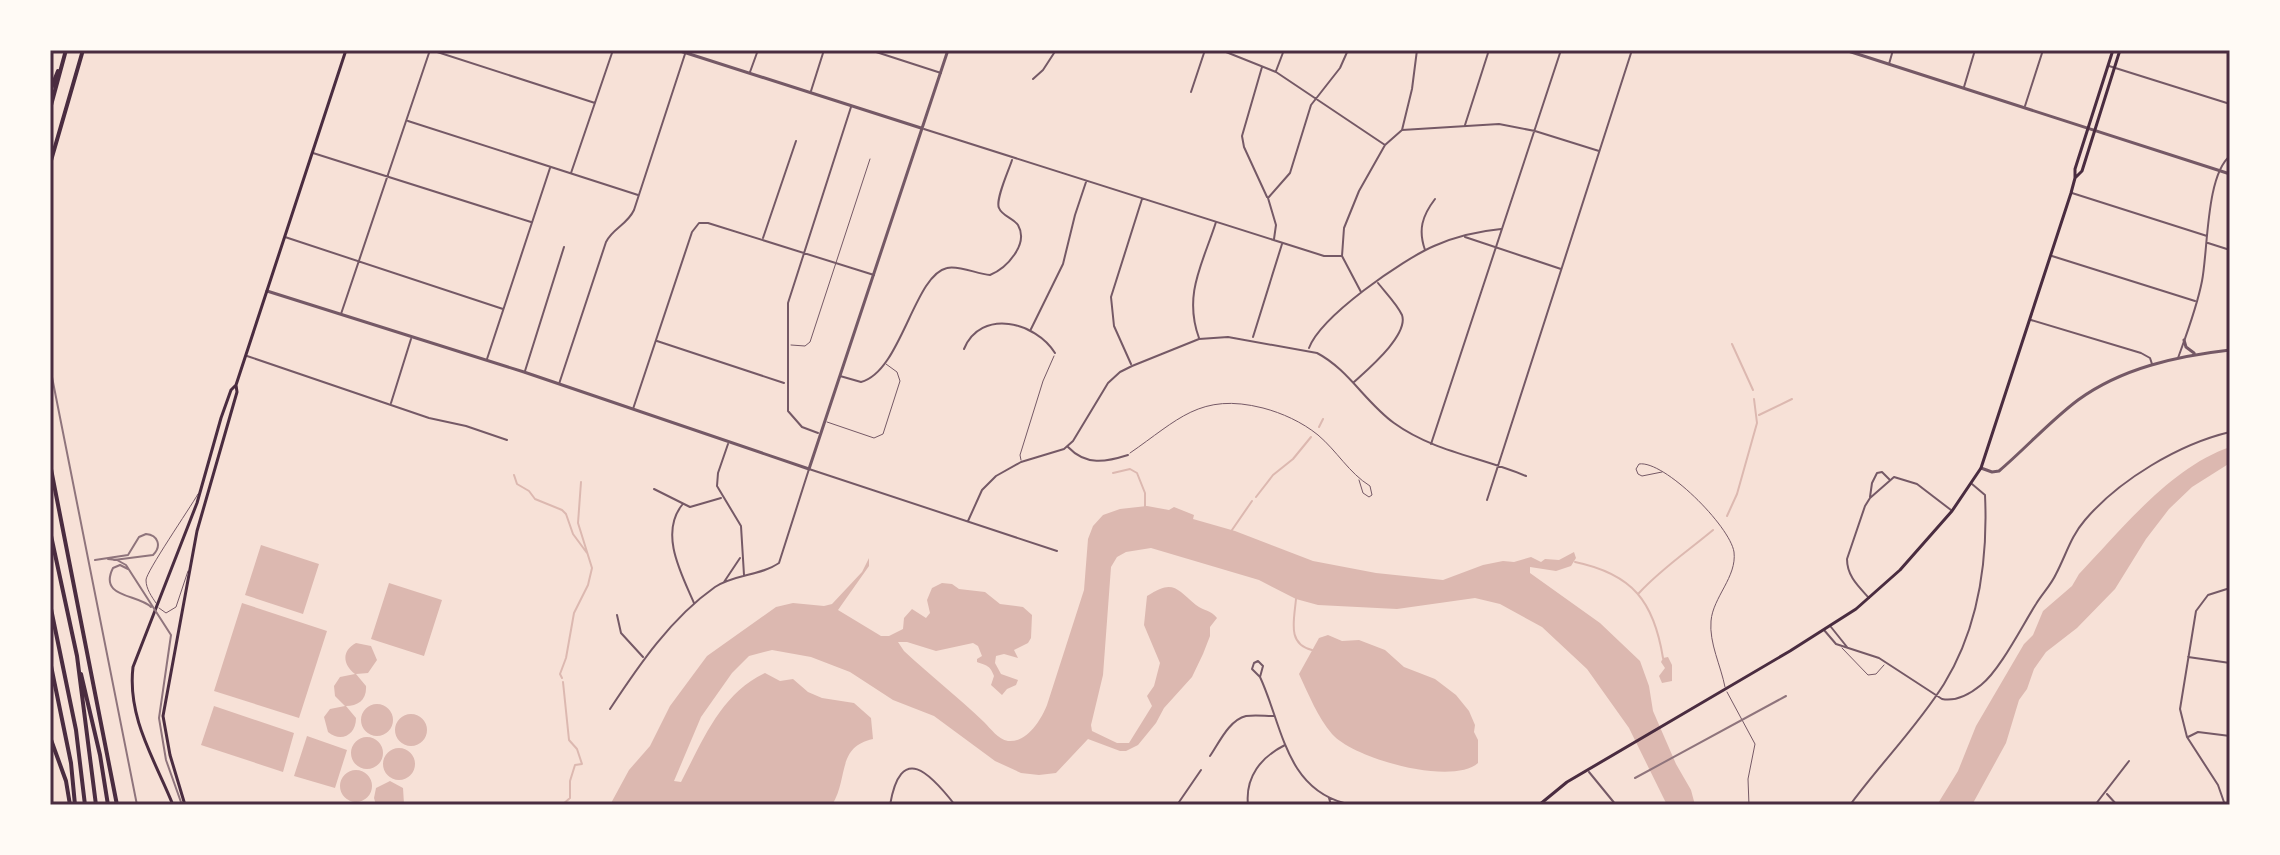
<svg xmlns="http://www.w3.org/2000/svg" width="2280" height="855" viewBox="0 0 2280 855" font-family="Figtree,sans-serif">
<style>
.water{fill:#dcb8b0}
.lines{fill:none;stroke-linecap:round;stroke-linejoin:round}
.stream{stroke:#dcb8b0;stroke-width:2}
.service{stroke:#755966;stroke-width:1}
.minor{stroke:#755966;stroke-width:2}
.tertiary{stroke:#755966;stroke-width:3}
.primary{stroke:#4a2c40;stroke-width:3}
.motorway{stroke:#4a2c40;stroke-width:4}
.tram{stroke:#8f747c;stroke-width:2}
.rail{stroke:#8f747c;stroke-width:2}
.neatline{fill:none;stroke:#4a2c40;stroke-width:3}
</style>
<rect width="100%" height="100%" fill="#f7e1d7"/>
<path class="water" d="M2230,447V463L2192,487L2169,509L2146,539L2115,589L2077,628L2046,652L2034,669L2027,689L2019,700L2006,743L1972,805H1937L1958,771L1976,726L2024,644L2033,635L2043,611L2072,586L2079,574C2121,530 2171,467 2230,447Z
M1147,506L1169,510L1174,507L1194,515L1193,519L1235,531L1313,561L1376,573L1443,580L1483,565L1503,561L1514,562L1531,557L1541,562L1545,559L1559,560L1574,552L1576,558L1571,566L1556,571L1530,567V573L1600,623L1640,661L1649,686L1653,711L1676,764L1691,790L1695,805H1667L1629,728L1587,669L1542,627L1500,604L1475,598L1397,609L1318,605L1296,599L1259,580L1151,548L1126,552L1117,557L1111,567L1103,675L1091,725L1092,731L1117,743H1129L1152,706L1147,696L1154,686L1160,663L1144,625L1147,596C1173,579 1176,588 1196,605C1204,611 1211,610 1217,618L1210,627V636L1203,654L1192,677L1164,708L1156,723L1138,745L1126,751H1120L1088,739L1056,773L1039,775L1021,773L995,761L934,716L893,700L850,672L811,657L772,650L749,656L732,673L701,717L674,781L681,782C702,742 721,693 765,673L780,681L793,679L808,692L822,698L854,703L871,718L873,739C836,747 849,778 832,805H610L629,770L650,746L670,706L707,656L776,607L793,603L824,606L832,604L862,572L869,558V566L838,610L881,636H889L903,629L904,618L912,609L926,618L930,613L927,600L932,588L942,583L952,584L959,589L985,592L1000,604L1023,607L1032,615L1031,638L1028,643L1014,650L1018,658L1004,654L996,656L995,663L1001,674L1018,680L1016,685L1007,689L1002,695L991,685L994,676C990,665 987,666 977,662V659L982,656L978,646L973,643L936,651L907,642H898L904,651C930,675 958,697 984,722C991,729 998,739 1008,741C1027,743 1041,720 1047,705L1084,590L1088,539L1093,526L1103,515L1120,509Z
M261,545L319,564L303,614L245,595Z
M389,583L442,600L424,656L371,639Z
M242,603L327,631L299,718L214,691Z
M1328,635L1342,641L1359,640L1385,650L1404,667L1435,679L1456,695L1469,711L1475,725L1474,732L1478,740V763C1452,786 1354,759 1332,734C1318,718 1308,693 1299,674L1319,638Z
M356,643L371,646L377,660L368,673L356,674L366,686C367,700 358,706 346,706L356,718C356,735 341,743 328,732L324,717L330,709L345,706L335,696L334,686L340,677L355,674C343,665 341,651 356,643Z
M1668,657L1672,665V681L1662,683L1659,676L1665,668L1661,662L1663,658Z
M361 720a16 16 0 1 1 32 0a16 16 0 1 1-32 0Z
M214,706L294,733L283,772L201,745Z
M395 730a16 16 0 1 1 32 0a16 16 0 1 1-32 0Z
M307,736L347,750L335,788L294,776Z
M351 753a16 16 0 1 1 32 0a16 16 0 1 1-32 0Z
M383 764a16 16 0 1 1 32 0a16 16 0 1 1-32 0Z
M340 786a16 16 0 1 1 32 0a16 16 0 1 1-32 0Z
M390,781L403,788L404,804L376,805L374,798L376,788Z"/>
<g class="lines">
<path class="stream" d="M1732,344L1753,390
M1759,415L1792,399
M1319,427L1323,419
M1113,473L1130,469L1137,473L1145,493V507
M514,475L517,484L529,491L535,499L562,510L566,514L573,534L587,553
M1256,497L1273,475L1293,459L1311,437
M1727,516L1737,494L1757,423L1754,399
M1232,530L1252,501
M1575,562C1633,574 1654,602 1663,658
M1639,593C1661,569 1688,551 1713,530
M1296,599C1294,621 1287,644 1312,650
M562,678L560,674L566,658L574,613L588,585L592,568L578,523L581,482
M562,805L570,798V781L575,765L582,764L577,749L569,740L563,682"/>
<path class="service" d="M791,345L805,346L810,342L870,159
M827,422L874,438L883,434L900,381L897,372L886,364
M1130,453C1178,420 1200,392 1263,408C1282,413 1302,422 1318,435C1337,451 1349,473 1370,486L1372,495L1369,497L1363,493L1359,480
M1021,460L1020,455L1043,381L1054,356
M1662,472L1642,476L1638,474L1636,469L1639,464C1664,460 1730,526 1734,552C1737,577 1713,597 1711,621C1709,643 1721,666 1725,687
M156,603C152,597 146,589 146,580C146,572 190,508 198,494
M159,608L166,613L176,607L188,571
M1842,648L1868,675L1876,674L1884,665
M1727,692L1755,744L1748,779L1749,805"/>
<path class="minor" d="M431,50L595,103
M870,50L941,73
M1221,50L1276,72L1385,145
M1889,64L1893,50
M2109,66L2230,104
M1262,67L1242,136L1244,147L1267,197
M1276,71L1284,50
M750,72L758,50
M1033,79L1043,70L1056,50
M1964,87L1975,50
M811,91L824,50
M1191,92L1205,50
M2025,106L2043,50
M408,121L638,195
M1465,125L1489,50
M924,129L1324,256H1342
M1402,130L1499,124L1535,131L1599,151
M313,153L531,222
M571,173L613,50
M2072,193L2207,236
M285,237L503,309
M1465,237L1561,269
M763,238L796,141
M1274,239L1276,225L1268,198L1290,173L1311,105L1340,68L1348,50
M2208,243L2230,250
M1425,250C1418,230 1422,216 1435,199
M2052,256L2195,301
M1361,292L1342,256L1344,228L1359,191L1385,145L1402,130L1412,89L1417,50
M341,314L430,50
M2031,320L2141,353L2150,358L2152,364
M1031,329L1063,264L1075,215L1086,182
M1253,337L1282,244
M1199,338C1183,294 1203,263 1216,222
M657,341L784,383
M1309,348C1321,316 1402,260 1434,246C1454,237 1480,231 1501,229
M964,349C981,308 1036,322 1055,353
M247,356L429,418L466,426L507,440
M2178,358C2187,333 2197,307 2202,281C2208,251 2206,175 2230,156
M487,359L550,168
M1131,364L1114,326L1111,297L1142,199
M525,371L564,247
M840,376L861,382C901,372 914,275 947,268C959,265 977,274 990,275C1007,268 1029,244 1018,225C1013,218 1002,216 999,208C995,200 1009,170 1012,160
M1354,382C1367,370 1409,335 1402,315C1397,304 1385,292 1378,283
M559,384L606,242C613,228 627,225 634,210L685,54
M391,403L411,339
M633,409L692,232L699,223H708L874,275
M818,433L802,427L788,411V303L851,107
M728,444L718,473L717,486L741,526L744,575
M1431,444L1561,50
M1068,447C1086,466 1106,462 1128,455
M654,489L690,507L721,498
M1870,497L1872,483L1877,473L1882,472L1889,479
M1487,500L1632,50
M682,505C659,534 682,575 694,603
M968,521L982,490L996,476L1021,462L1064,449L1073,441L1108,383L1120,372L1132,366L1199,339L1228,337L1317,353C1348,369 1366,403 1394,423C1434,452 1482,457 1526,476
M724,582L740,558
M1869,598C1858,586 1847,576 1847,559L1865,506L1870,498L1894,477L1917,484L1951,510
M617,615L621,633L643,657
M1831,627L1847,647
M1824,630L1836,644L1879,658L1942,699C1957,702 1970,694 1981,685C2000,670 2022,626 2036,604C2042,594 2051,585 2056,574C2066,555 2071,536 2085,520C2119,480 2179,444 2230,432
M2188,657L2230,663
M1258,661L1263,666L1260,677L1252,669L1254,663Z
M1260,677C1282,724 1285,787 1344,803C1352,805 1361,804 1369,805
M610,709C639,665 671,618 715,587C735,574 760,576 779,563L809,469L1057,551
M2188,737L2198,732L2230,736
M1210,756C1219,743 1229,720 1246,716C1255,715 1265,716 1274,716
M1589,772L1616,805
M2107,794L2117,805
M1329,798L1331,805
M890,805C901,742 930,773 955,805
M1177,805L1201,770
M1248,805C1245,777 1261,757 1285,745
M1850,805C1880,764 1917,727 1944,684C1979,627 1988,560 1985,495L1972,484
M2095,805L2129,761
M2225,805L2218,785L2187,737L2180,709L2196,611L2208,595L2230,588"/>
<path class="tertiary" d="M677,50L921,128
M1845,50L2230,174
M267,291L524,372L809,469L948,50
M2184,340L2186,347L2194,353
M1981,468L1992,472L1999,471C2026,448 2050,421 2078,400C2122,368 2177,356 2230,350"/>
<path class="primary" d="M2075,178L2082,171L2120,50
M173,805C155,760 127,718 133,667L197,503L221,418L231,390L236,385L346,50
M185,805L170,755L163,716L197,531L237,392L236,385
M1539,805L1567,782L1790,651L1856,609L1900,570L1952,511L1981,468L2071,193L2075,178V169L2113,50"/>
<path class="motorway" d="M50,91L58,71
M50,109L66,50
M50,164L83,50
M50,464L117,805
M50,531L77,656L96,805
M50,604L76,730L85,805
M50,661L71,763L75,805
M81,674L100,755L108,805
M50,737L66,781L70,805"/>
<path class="tram" d="M108,559L117,560L126,565L171,635L159,718L166,760L182,805
M95,560L128,555L139,537L146,534C158,535 162,546 153,555L114,560
M128,569L120,565L113,568C98,598 138,594 151,607"/>
<path class="rail" d="M50,367L137,805
M1635,778L1786,696"/>
</g>
<rect width="2280" height="855" fill="none" stroke="#fffaf5" stroke-width="104"/>
<rect x="52" y="52" width="2176" height="751" class="neatline"/>
</svg>
